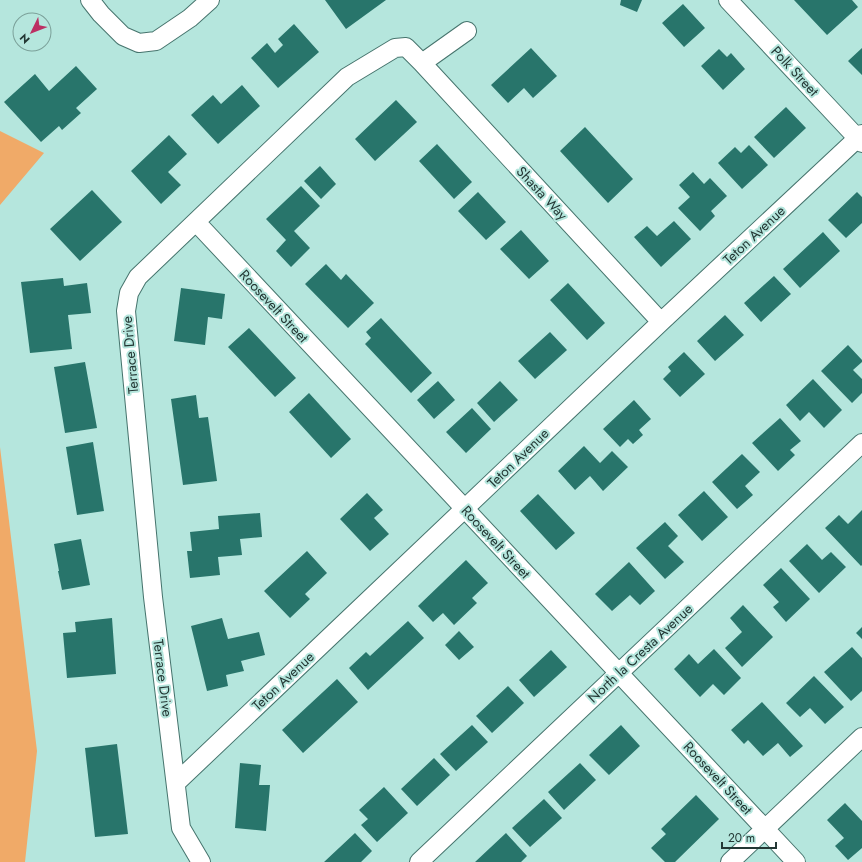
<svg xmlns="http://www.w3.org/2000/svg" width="862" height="862" viewBox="0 0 862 862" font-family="Jost,sans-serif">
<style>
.green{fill:#f0aa68}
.building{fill:#28756b}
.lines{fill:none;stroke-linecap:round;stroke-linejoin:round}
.minor-casing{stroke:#46746d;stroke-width:20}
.minor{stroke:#fff;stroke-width:18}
.labels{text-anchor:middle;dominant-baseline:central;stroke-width:4;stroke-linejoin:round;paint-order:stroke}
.street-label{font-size:14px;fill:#233734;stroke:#b5e6dd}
</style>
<rect width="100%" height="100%" fill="#b5e6dd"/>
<path class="green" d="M0,131L44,153L0,205Z
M0,447L37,751L25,862H0Z"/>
<path class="building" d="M325,0H386L346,29Z
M621,0H642L637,12L620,5Z
M794,0H852L858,7L827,35Z
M683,4L705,28L684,47L662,23Z
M294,24L319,52L278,88L251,58L267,43L275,53L283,45L278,39Z
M531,48L557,76L533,98L524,88L508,103L491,85Z
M862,48V75L848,61Z
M719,49L727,57L731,53L745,69L723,90L701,66Z
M76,66L97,89L76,108L81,113L62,130L59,126L41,142L4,102L35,74L49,91Z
M242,85L260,106L218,144L191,115L213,95L221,104Z
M396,100L417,122L375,161L355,139Z
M786,107L806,128L774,158L754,137Z
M585,127L633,179L608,203L560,151Z
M169,135L187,154L168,172L181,185L161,204L131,171Z
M437,144L472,182L454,199L419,161Z
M749,145L768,165L742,189L718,163L735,147L741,153Z
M320,166L336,184L321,199L304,181Z
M693,172L704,184L710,178L727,196L711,211L715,216L700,231L678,208L690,197L679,185Z
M301,186L320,206L294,231L310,248L291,267L276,251L286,240L266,219Z
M92,190L122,222L80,261L50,229Z
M478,192L506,222L486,240L458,211Z
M857,192L862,197V223L846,238L828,220Z
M674,221L691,239L661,267L634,237L647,226L657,236Z
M521,230L549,261L529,279L500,249Z
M823,232L840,251L800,288L783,269Z
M326,264L341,280L346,274L374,303L348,328L305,284Z
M774,276L791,294L761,322L744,303Z
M63,278L64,286L87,283L91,313L68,315L72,349L30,353L21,282Z
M568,283L605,323L587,340L550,300Z
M181,288L225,294L222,319L208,317L205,345L174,341Z
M725,315L744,335L715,361L697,341Z
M381,318L432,373L411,393L365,344L371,338L366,332Z
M249,328L296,378L275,397L228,347Z
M550,332L567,350L535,379L518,361Z
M848,345L862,360V362L853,370L862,379V393L852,403L821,371Z
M684,352L705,374L680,397L663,379L671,371L668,367Z
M85,362L97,428L65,433L54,367Z
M813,379L842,410L824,428L809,412L800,421L786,405Z
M438,381L455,400L434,419L417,400Z
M500,381L518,400L494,422L477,403Z
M309,393L351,439L331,458L289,412Z
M196,395L199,418L208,417L217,481L183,485L171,399Z
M634,400L651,419L639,430L643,435L633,444L628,439L620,447L603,429Z
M472,408L491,429L466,453L446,432Z
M780,418L801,441L790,450L795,455L778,471L752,443Z
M93,442L104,511L77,515L66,447Z
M584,446L600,463L612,451L628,467L603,491L590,476L575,490L558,471Z
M742,454L760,472L745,486L753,495L737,509L712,482Z
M704,491L728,517L702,541L678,515Z
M367,493L383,510L374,518L389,534L370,551L340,519Z
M538,494L575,533L556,550L520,511Z
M862,510V565L861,566L825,528L839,515L848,524Z
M260,513L262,537L240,539L242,555L218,557L220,575L190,578L187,551H192L190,532L219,529L218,516Z
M665,522L678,536L668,546L684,562L665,579L636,548Z
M81,539L90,585L62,590L58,571H59L54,544Z
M807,544L822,560L831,552L846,567L819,593L789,561Z
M307,551L327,573L305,594L310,599L290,618L264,591Z
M466,560L488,583L472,598L477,603L454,625L443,613L433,622L418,606Z
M629,562L655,591L640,605L630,595L612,611L595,594Z
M781,568L810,599L786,622L773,607L779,602L763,585Z
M743,605L773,637L742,667L725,648L742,632L730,618Z
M112,618L116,674L67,678L63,633L76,632L75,622Z
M222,618L228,639L259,632L265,655L241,661L244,671L226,675L228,686L207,691L191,626Z
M408,621L424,638L368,690L349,668L366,652L370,656Z
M862,627V639L856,633Z
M459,631L474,647L459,660L445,645Z
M852,647L862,658V691L851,701L824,672Z
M714,649L741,678L724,695L713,684L700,697L674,669L689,654L698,664Z
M551,650L567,667L534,697L519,680Z
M814,676L844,707L825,724L810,708L800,717L786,703Z
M337,679L358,702L303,753L282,730Z
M508,686L524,703L492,733L476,716Z
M762,702L803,746L790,757L778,743L763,756L748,740L744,744L731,730Z
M472,725L488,742L456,771L440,754Z
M621,725L640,746L609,775L589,755Z
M117,744L128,834L95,837L85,748Z
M434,758L450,775L417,806L401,789Z
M240,763L261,765L259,785H270L266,831L235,828Z
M580,763L596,780L564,810L548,792Z
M384,787L408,813L377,842L361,825L368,819L359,810Z
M696,795L719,819L675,862H665L651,848L666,834L661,829Z
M544,799L562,818L530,847L512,828Z
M845,803L862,821V848L848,860L835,846L844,838L827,820Z
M355,833L372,851L361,862H324Z
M506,833L527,856L521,862H475Z"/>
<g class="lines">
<g class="minor-casing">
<path id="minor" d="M90,0L101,14L123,36L139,43L156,41L190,18L210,0
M728,0L862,143
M422,63L661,322
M196,222L796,862
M176,783L661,322L862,134
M201,862L181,828L153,597L126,311L129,293L138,277L347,77L395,48L406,47L422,63L467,31
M419,862L862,443
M730,862L862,737"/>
</g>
<use href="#minor" class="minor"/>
</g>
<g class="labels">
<g class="street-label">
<text transform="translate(795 71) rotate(47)">Polk Street</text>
<text transform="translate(542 193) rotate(47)">Shasta Way</text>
<text transform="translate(754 235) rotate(-43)">Teton Avenue</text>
<text transform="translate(274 306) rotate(47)">Roosevelt Street</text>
<text transform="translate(130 355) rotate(-95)">Terrace Drive</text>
<text transform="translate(518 458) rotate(-44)">Teton Avenue</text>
<text transform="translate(496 542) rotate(47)">Roosevelt Street</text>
<text transform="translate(640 653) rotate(-43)">North la Cresta Avenue</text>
<text transform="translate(163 678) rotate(83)">Terrace Drive</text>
<text transform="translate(283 681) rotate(-43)">Teton Avenue</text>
<text transform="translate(718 778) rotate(47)">Roosevelt Street</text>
</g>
</g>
<g transform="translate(32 32) rotate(227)"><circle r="19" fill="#b5e6dd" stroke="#7ba099"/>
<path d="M0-3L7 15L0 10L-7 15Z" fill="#bc2f63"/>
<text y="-6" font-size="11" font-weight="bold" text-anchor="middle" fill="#233734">N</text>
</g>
<path d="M722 842v6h54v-6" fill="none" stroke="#233734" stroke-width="2"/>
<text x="728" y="842" font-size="12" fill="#233734" stroke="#b5e6dd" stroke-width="3" paint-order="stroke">20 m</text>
</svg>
